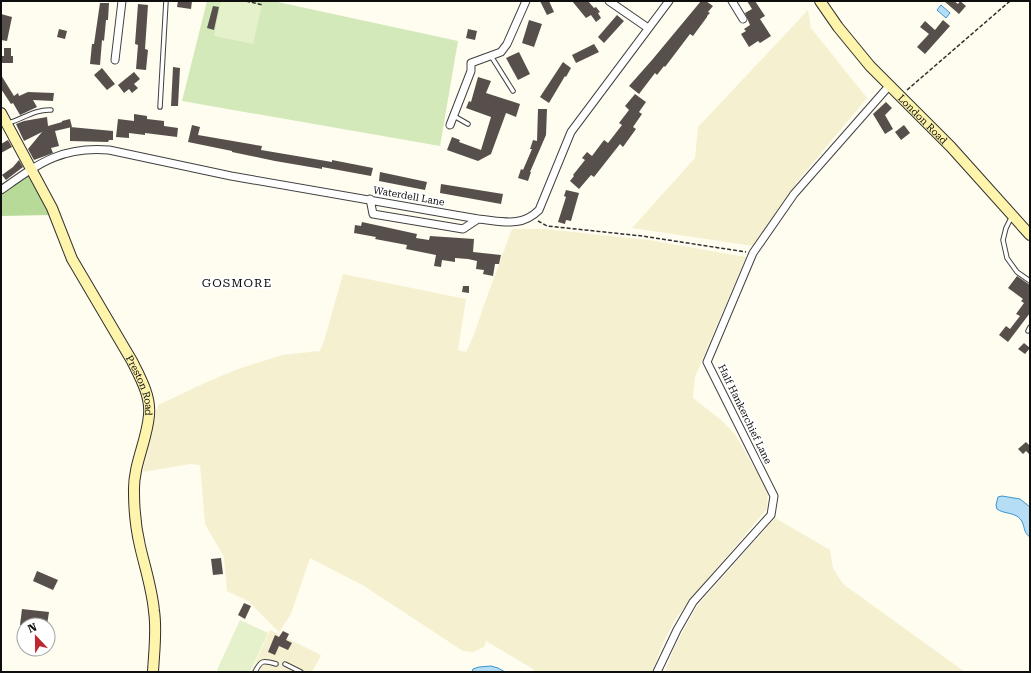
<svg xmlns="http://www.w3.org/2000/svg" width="1031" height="673" viewBox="0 0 1031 673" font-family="'Roboto Serif',serif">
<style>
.farmland{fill:#f5f1d0}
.green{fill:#d3e9ba}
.forest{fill:#b7da99}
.pitch{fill:#e4f1cb}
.water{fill:#b5def6;stroke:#3c94cd}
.building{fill:#574f4b}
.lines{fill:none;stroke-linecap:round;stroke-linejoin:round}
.lane-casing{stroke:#414141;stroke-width:5.5}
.street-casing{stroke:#414141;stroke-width:9}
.secondary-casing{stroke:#303030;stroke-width:12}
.path{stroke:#303030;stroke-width:1.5;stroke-dasharray:4 2;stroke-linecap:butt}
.lane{stroke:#fff;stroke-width:3.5}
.street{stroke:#fff;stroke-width:7}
.secondary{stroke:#fef4ac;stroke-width:10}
.labels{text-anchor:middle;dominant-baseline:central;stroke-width:4;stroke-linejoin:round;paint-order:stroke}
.street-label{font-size:10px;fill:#0e0e0e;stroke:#fff}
.quarter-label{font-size:12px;letter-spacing:1px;fill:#0e0e0e;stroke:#fff}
</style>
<rect width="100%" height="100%" fill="#fffcf0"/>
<path class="farmland" d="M808,10L811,28L867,98L797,182L753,246L632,228L695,158L698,127Z
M512,229H545L649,240L746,257L695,377L693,398L721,420L735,434L768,492L767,509L690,600L675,620L664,641L652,672H535L533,669L486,641L484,647L473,652L463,651L364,586L310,558L291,614L279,632L248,601L227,591L224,557L205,524L200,465L190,464L143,472L145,458L158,405L209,381L238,369L282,355L319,351V353L324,341L343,274L466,299L458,350L466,352L475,332L485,302Z
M775,518L830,550L833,568L843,584L965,672H665L674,648L697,606Z
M270,630L321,655L312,672H251Z"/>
<path class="green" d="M207,1H273L458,41L440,146L182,101Z"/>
<path class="forest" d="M30,174L50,215L1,216V192Z"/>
<path class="pitch" d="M221,1H244L262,5L253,44L214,36Z
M240,620L268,633L250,672H222L217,670Z"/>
<path class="water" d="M941,5L950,13L946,18L937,10Z
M1002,496L1020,499L1030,507V537C1023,533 1025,525 1021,520C1016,512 1003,514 997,509L996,505L998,497Z
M491,666L498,668L505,672H472L473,669L479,667Z"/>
<path class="building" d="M178,1H192L191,9L177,7Z
M540,1H549L554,12L547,15Z
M572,1H588L594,8L596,7L600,12L598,13L601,18L596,22L591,15L586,18Z
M701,1H706L713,6L708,12L710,13L707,16V17L693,36L690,34L665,67L664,66L657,75L655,73L639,94L629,86L652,60Z
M747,1H755L765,16L760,19L771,36L760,43L758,41L749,47L741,34L746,31L744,29L750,25L745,13L752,9Z
M944,1H954L958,4L960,1L966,6L959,14Z
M100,3H109L108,20H106L104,41L102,40L100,65L90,64L92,44H94Z
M138,4L148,5L145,49L148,50L146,70L136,69L138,45L135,44Z
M213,6L219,7L214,30L207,28Z
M1,14L12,17L7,41L1,40Z
M617,15L624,21L604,43L598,37Z
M529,20L542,24L534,47L522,43Z
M943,20L950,26L925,54L917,47L929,34L920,27L925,21L935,30Z
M59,29L67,31L65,39L57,37Z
M468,29L477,31L475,40L466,38Z
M594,44L599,52L576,63L572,55Z
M4,48H11V56H13V63H1V56H4Z
M519,52L530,74L518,80L506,58Z
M563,62L571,68L566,77L565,76L549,103L540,97Z
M173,67L180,68L178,106H171Z
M102,68L115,84L107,90L94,75Z
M134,72L140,79L134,84L138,88L132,93L129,89L124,93L118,85Z
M1,75L14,96L18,93L19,96L28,92L54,93L53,101L33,100L37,107L20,115L13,103L11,104L1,89Z
M478,77L491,81L486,93L520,104L516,117L506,113L491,154L478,161L447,150L452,137L460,140L459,142L481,150L491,117L466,108L469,101L471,102Z
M635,94L646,102L639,112L642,114L633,127L636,129L623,147L620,144L594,177L591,175L579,189L570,181L574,176L573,175L585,160L582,158L587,152L592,156L604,140L608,143L622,125L619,123L629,110L625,106Z
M886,102L892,108L885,115L893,129L885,134L873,114Z
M538,109H547L546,135L530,172H531L528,181L518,178L521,169L523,170L532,149H530L533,140L537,141Z
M134,114L147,116V119L164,121V126L178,128L177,137L145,133V135L129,133V138L116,137L118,119L134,121Z
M47,117L48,126L62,122V121L70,119L72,127L55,131L59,146L51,148L53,153L34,160L28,149L42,132L24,141L16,124L24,121Z
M192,125L200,127L198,135L262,146L261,150L332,162V160L373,168L371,176L322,167V169L275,161L232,152V151L188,142Z
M904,125L910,133L901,140L895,132Z
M70,127L113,131V140H109L108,142L70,141Z
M8,140L12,147L1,153V144Z
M19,160L23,167L6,180L2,175L13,167Z
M380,172L427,182L425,190L379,181Z
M441,184L503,194L501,204L440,193Z
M566,190L579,193L571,221L566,220L565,224L558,222L566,197L564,196Z
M362,222L417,234L416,238L429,240L430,236L474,239L473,252L501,255L499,264H495L493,276L483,274L484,270L476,269L477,261L468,259L455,258V262L442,260L441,267L434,266L436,255L406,249L407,245L375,239L376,237L354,233L355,225L361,226Z
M1017,276L1030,285V313L1008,342L999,335L1006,326L1010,329L1020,316L1016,314L1024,303L1021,301L1023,299L1008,288Z
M463,286H469V293L462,292Z
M1024,343L1030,348L1025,354L1018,349Z
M1026,442L1030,446V455L1026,451L1023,454L1018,449Z
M221,558L223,574L213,575L211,559Z
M37,571L58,580L53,590L33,581Z
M244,603L251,606L245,619L238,615Z
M22,609L49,612L47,625H20Z
M283,631L289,634L286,640L292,643L288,650L279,646L275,655L268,652L275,635L279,637Z"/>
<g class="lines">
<g class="lane-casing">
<path id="lane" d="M491,56L513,91
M160,107L166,1
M454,116L468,124
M8,123C23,119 35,109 51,110
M1012,216L1006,228L1003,240L1007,258L1017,272L1030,281
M1028,331L1030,327
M285,664L301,672
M255,672C261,660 263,660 276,664"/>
</g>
<g class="street-casing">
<path id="street" d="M609,1L648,28
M732,1L743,19
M115,60L122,1
M450,125L471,71V63L501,52L507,44L526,1
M1,190C38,164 61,146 109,150L231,176L478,219C502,221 521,228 539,210L571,132L669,1
M370,199L373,214L463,229L478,219
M657,672L677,630L693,602L771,515L774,496L707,362L753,253L794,194L889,86"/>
</g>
<g class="secondary-casing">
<g id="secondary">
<path id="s1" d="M820,1L838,27L870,66L951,147L1030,235"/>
<path id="s2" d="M1,113L52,208L72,259L132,361C140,377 151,396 149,415C147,441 133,465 134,492C134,510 136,529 140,546C145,568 152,589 154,611C157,631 154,652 153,672"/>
</g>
</g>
<path class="path" d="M246,1L263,5
M907,90L1010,1
M538,221L547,226L642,236L746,252"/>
<use href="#lane" class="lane"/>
<use href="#street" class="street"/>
<use href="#secondary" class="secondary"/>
</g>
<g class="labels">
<g class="street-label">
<text stroke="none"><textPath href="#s1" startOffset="157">London Road</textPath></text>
<text transform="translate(409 196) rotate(10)">Waterdell Lane</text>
<text stroke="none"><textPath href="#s2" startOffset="307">Preston Road</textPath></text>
<text transform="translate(745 414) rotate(64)">Half Hankerchief Lane</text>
</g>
<g class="quarter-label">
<text x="237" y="283">GOSMORE</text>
</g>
</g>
<rect width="1031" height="673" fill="none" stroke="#0e0e0e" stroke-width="4"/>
<g transform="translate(36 637) rotate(338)"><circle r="19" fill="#ffffff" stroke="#9f9f9f"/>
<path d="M0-3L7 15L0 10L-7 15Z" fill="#be272f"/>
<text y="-6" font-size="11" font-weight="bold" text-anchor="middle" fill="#0e0e0e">N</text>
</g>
</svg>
